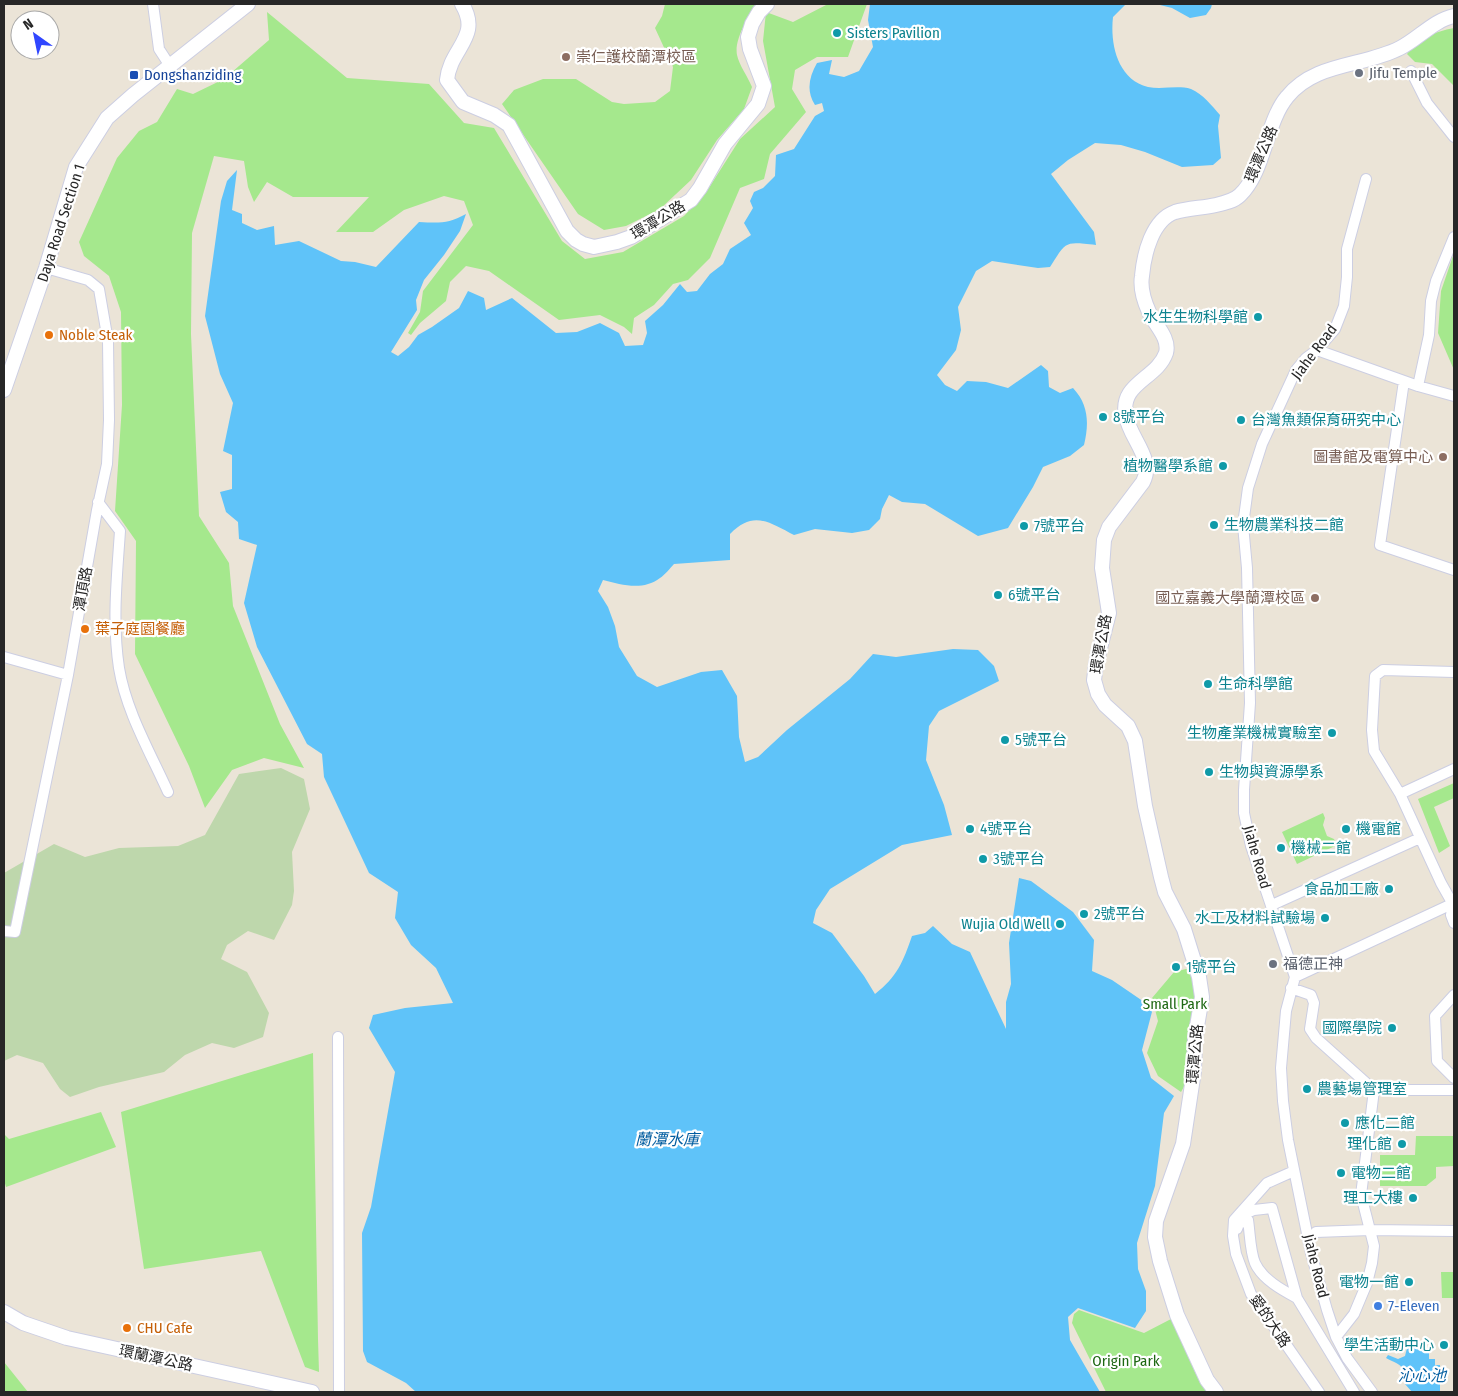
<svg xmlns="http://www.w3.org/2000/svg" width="1458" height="1396" viewBox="0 0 1458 1396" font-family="'Fira Sans Condensed','Noto Sans TC',sans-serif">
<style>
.green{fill:#a5e88d}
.cemetery{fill:#bed7ac}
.water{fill:#5fc3f9}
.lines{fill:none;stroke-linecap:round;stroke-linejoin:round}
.street-casing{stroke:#cccee2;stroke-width:12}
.secondary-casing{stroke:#cccee2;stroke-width:16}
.street{stroke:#fff;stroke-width:10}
.secondary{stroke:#fff;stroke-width:14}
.culture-dot{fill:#0f9aa8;stroke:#fff;stroke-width:2}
.education-dot{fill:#8d6e63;stroke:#fff;stroke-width:2}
.worship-dot{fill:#6b7280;stroke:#fff;stroke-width:2}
.transit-dot{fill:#1a4fb4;stroke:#fff;stroke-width:2}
.food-dot{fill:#e8710a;stroke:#fff;stroke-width:2}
.shop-dot{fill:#3f7fe0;stroke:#fff;stroke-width:2}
.labels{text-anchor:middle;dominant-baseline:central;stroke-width:4.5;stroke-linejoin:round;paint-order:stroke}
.culture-label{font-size:15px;fill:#0d838f;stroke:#fff;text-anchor:start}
.education-label{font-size:15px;fill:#785e54;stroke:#fff;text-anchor:end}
.worship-label{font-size:15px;fill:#5b616d;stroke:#fff;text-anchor:start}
.transit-label{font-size:15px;fill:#164399;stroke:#fff;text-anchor:start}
.street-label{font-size:15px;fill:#272727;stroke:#fff}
.food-label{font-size:15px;fill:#c56008;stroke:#fff;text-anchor:start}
.park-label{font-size:15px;fill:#1e6813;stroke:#fff}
.shop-label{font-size:15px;fill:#366cbe;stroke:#fff;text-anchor:start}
.water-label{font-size:16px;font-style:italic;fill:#025da0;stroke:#fff}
</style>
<rect width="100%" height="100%" fill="#ebe4d7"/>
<path class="green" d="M665,4H761C749,12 734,40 737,55C739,65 748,77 752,87L744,109L717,140L691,180L660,209L626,226L604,230L578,214L502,104L514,90L543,79H576L612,102L624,104L655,102L670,91L673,67L655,28L662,16Z
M828,4H867L848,57H817L795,70L792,89L806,112L770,154L764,179L740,188L710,258L688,280L673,284L654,305L634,318L632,334L624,327L600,315L559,320L489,271L466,266L450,282L446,301L420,323L411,335L408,333L420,312L423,291L473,225L464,201L444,196L404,210L373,232H336L369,197H293L267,182L254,202L248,187L244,161L214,156L192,233L191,334L199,516L229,563L233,606L280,724L304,768L264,758L232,770L205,808L189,766L135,654L136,541L115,511L122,405L121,312L109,276L84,256L79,242L117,158L139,131L157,122L177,89L193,94L224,79L269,40L267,12L347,78L429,84L464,123L494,128L562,241L585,259L623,252L684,216L705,194L740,139L775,107L763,41L766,12L793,22Z
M1454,28V86L1432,64L1415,62L1407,54C1420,38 1434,32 1454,28Z
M1454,253V370L1438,333L1441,291Z
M1454,783V798L1434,807L1450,846L1439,853L1418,799Z
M1323,813L1325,818L1323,825L1327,836L1334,839L1337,845L1297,864L1282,832Z
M1194,967L1197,996L1190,1076L1181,1092L1158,1076L1147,1053L1158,1021L1152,998L1174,972Z
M313,1053L318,1339L319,1372L305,1367L261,1251L144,1269L121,1112Z
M101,1112L116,1147L6,1187L4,1180V1134L9,1139Z
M1416,1136H1454V1166L1436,1167V1178L1426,1186H1380V1155H1415Z
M1441,1272H1454V1298H1442Z
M1079,1310L1144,1333L1171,1319L1200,1383L1207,1392H1106L1072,1323L1074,1314Z
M4,1362L28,1392H4Z"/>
<path class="cemetery" d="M281,768L304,779L310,809L292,852L294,891L292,905L274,940L248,931L227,945L221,959L247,972L269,1013L263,1037L234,1048L212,1043L185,1055L164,1072L99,1087L70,1097L60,1089L43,1063L17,1055L4,1061V873L54,844L85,857L119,848L178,846L205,835L239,774Z"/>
<path class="water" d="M870,4H1126L1113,17C1110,43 1117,79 1148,87C1162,90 1177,85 1191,89C1203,94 1212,106 1220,115L1218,126L1221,158L1213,165L1182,167L1145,152L1121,145L1095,143L1068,160L1051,174L1094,232L1096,245C1065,242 1067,240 1050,267L1038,268L992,261L976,271L958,307L961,330L956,350L937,375L945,385L957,391L967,381L986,382L1008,388L1041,365L1048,371L1049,387L1060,393L1073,388C1089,405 1089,424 1084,445L1070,456L1043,467L1033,487L1008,528L978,536L925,504L902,502L889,495L882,509L880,519L869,530L852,533L815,529L794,535C769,522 753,510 730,534V560L674,564C670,568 665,575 660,578C643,591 622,585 603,580L598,591L608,607L615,626L619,647L637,676L657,687L701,672L722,670L737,696L739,737L745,762L758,757L787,730L850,679L873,654L896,657L953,649L978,650L994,666L999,681L939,711L929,726L926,760L944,805L952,835L902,845L830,889L816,910L813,923L832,933L864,976L875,994C897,977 903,962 912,936L925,933L933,926L952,944L970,952L1006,1029V1002L1011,984L1009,943L1019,878L1031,881L1073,912L1094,940L1092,971L1112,980L1153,1008L1142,1050L1151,1078L1174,1096L1164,1113L1155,1186L1137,1243L1138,1269L1146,1291V1311L1135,1328L1078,1308L1068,1317L1070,1340L1100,1392H416L406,1383L367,1362L363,1351L362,1233L371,1207L395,1072L369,1028L373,1015L405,1008L453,1003L436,968L411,945L395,918L398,892L369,873L324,777L322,754L307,744L257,647L244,603L257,545L239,539L238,522L226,512L220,492L232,489V455L223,451L233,403L220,374L205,316L221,201L227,181L237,170L232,210L242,214V223L257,230L274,226L275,245L299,241L341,261L355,262L376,267L419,222C439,223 448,224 466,214L460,231L444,255L424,280L416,300L417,310L391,352L398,356L409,347L418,335L432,327L459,308L468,291L484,298L486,310L512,298L556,333L577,332L600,323L619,333L625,346L643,345L647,333L645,321L663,305L680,284L687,292L697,291L710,274L723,264L730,249L751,235L744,223L753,208L750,201L754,192L763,188L775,176L776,155L794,149L815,116L824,111L822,103L815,105C806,91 809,77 817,63L832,60L829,74L844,77L859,71L873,47L868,20Z
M1156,4H1212L1211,8L1206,15L1190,18L1172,8Z
M1423,1347L1424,1352H1429V1359H1435V1365H1440V1392H1412L1405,1384C1405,1365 1402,1366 1386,1358L1388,1355L1398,1359L1405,1356L1407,1348Z"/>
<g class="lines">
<g class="street-casing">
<path id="street" d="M153,4L159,49L170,66
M1411,71L1427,103L1454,137
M1366,179L1347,249V277L1344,306L1335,329L1317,350L1306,358L1296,370L1262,444L1248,488L1243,525L1247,568L1250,703L1244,790V813L1251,846L1295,977L1286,1011L1281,1068L1283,1101L1288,1140L1311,1253L1327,1310L1336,1337L1347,1358L1372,1392
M1317,350L1418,386L1454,396
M1404,381L1380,545L1454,570
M1418,386L1429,335L1431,301L1436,281L1454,237
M98,502L120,531C117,576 112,622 119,668C126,711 150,752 168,792
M4,657L68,675
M1454,672L1383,670L1375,676L1372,730L1374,751L1400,794L1441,883L1454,906
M1400,794L1454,769
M1453,904L1451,915L1454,923
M1272,905L1420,838
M4,931L15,932L68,675L97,510L107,464L109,420L108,341L99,289L88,280L46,268
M1295,977L1454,903
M1291,988L1311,995L1314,1003L1310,1029L1316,1038L1374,1090
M1454,995L1435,1016L1437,1061L1454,1078
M338,1037L339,1392
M1294,1171L1267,1183L1234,1220L1233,1236L1236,1254L1251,1294L1319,1392
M1240,1216L1254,1210L1272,1208L1297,1298L1354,1392
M1237,1229L1239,1224L1248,1220C1250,1233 1250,1251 1255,1263C1262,1279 1282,1290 1297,1298
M1316,1232L1370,1230L1454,1231
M1336,1337L1354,1314L1367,1283L1372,1263L1374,1246L1361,1195L1374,1090H1454"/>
</g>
<g class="secondary-casing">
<path id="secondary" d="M462,4C482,37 450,48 447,80L463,102L494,115L509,125L567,231L576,240L583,244L594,247L617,242L631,237L691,200L700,188L725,144L758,104L764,86L750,49L748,37L752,24L759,12L767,4
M4,390L46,268L76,167L107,118L133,95L248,4
M4,1312L23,1323L67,1338L312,1392
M1216,1392L1207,1380L1177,1315L1160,1261L1155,1237L1156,1221L1183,1144L1194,1071L1195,1038L1202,997L1199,977L1184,929L1165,892L1161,877L1145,806L1135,741L1128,726L1105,705L1098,694L1094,680L1096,664L1109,613L1102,568L1104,540L1109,527L1143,482C1155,459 1130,439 1126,416C1119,383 1157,379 1166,353C1170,338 1155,325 1149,312C1144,301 1140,288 1142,276C1144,254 1152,220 1175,212C1188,208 1203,208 1216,205C1225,203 1234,201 1240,195C1264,173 1266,122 1287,97C1315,62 1363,67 1400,48C1418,39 1434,20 1454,16"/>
</g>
<use href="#street" class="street"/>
<use href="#secondary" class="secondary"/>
</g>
<g class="culture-dot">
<circle cx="837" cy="33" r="5"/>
<circle cx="1258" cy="317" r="5"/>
<circle cx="1103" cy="417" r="5"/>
<circle cx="1241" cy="420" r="5"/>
<circle cx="1223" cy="466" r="5"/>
<circle cx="1214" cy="525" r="5"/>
<circle cx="1024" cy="526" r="5"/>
<circle cx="998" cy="595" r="5"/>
<circle cx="1208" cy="684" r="5"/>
<circle cx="1332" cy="733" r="5"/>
<circle cx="1005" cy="740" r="5"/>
<circle cx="1209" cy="772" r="5"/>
<circle cx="970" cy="829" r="5"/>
<circle cx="1346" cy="829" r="5"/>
<circle cx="1281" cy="848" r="5"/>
<circle cx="983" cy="859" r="5"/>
<circle cx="1389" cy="889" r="5"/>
<circle cx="1084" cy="914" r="5"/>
<circle cx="1325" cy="918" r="5"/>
<circle cx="1060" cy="924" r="5"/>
<circle cx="1176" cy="967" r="5"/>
<circle cx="1392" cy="1028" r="5"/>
<circle cx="1307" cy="1089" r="5"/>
<circle cx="1345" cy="1123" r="5"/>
<circle cx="1402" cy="1144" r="5"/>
<circle cx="1341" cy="1173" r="5"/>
<circle cx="1413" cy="1198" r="5"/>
<circle cx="1409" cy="1282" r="5"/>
<circle cx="1444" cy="1345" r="5"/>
</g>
<g class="education-dot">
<circle cx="566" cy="57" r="5"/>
<circle cx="1443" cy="457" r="5"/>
<circle cx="1315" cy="598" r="5"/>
</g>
<g class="worship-dot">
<circle cx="1359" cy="73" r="5"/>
<circle cx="1273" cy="964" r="5"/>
</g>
<rect class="transit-dot" x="129" y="70" width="10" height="10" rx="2.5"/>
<g class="food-dot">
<circle cx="49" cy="335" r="5"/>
<circle cx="85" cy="629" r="5"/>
<circle cx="127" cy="1328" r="5"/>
</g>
<circle class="shop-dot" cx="1378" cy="1306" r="5"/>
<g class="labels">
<g class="culture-label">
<text x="847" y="33">Sisters Pavilion</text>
<text x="1248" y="317" text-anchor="end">水生生物科學館</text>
<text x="1113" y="417">8號平台</text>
<text x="1251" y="420">台灣魚類保育研究中心</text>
<text x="1213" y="466" text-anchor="end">植物醫學系館</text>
<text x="1224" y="525">生物農業科技二館</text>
<text x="1034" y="526">7號平台</text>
<text x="1008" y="595">6號平台</text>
<text x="1218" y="684">生命科學館</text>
<text x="1322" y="733" text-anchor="end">生物產業機械實驗室</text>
<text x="1015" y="740">5號平台</text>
<text x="1219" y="772">生物與資源學系</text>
<text x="980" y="829">4號平台</text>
<text x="1356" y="829">機電館</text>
<text x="1291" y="848">機械二館</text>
<text x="993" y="859">3號平台</text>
<text x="1379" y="889" text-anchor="end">食品加工廠</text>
<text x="1094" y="914">2號平台</text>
<text x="1315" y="918" text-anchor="end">水工及材料試驗場</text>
<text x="1050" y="924" text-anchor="end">Wujia Old Well</text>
<text x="1186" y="967">1號平台</text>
<text x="1382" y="1028" text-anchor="end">國際學院</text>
<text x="1317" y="1089">農藝場管理室</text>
<text x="1355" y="1123">應化二館</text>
<text x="1392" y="1144" text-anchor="end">理化館</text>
<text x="1351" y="1173">電物二館</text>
<text x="1403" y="1198" text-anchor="end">理工大樓</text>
<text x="1399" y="1282" text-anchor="end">電物一館</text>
<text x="1434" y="1345" text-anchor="end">學生活動中心</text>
</g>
<g class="education-label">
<text x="576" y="57" text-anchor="start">崇仁護校蘭潭校區</text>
<text x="1433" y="457">圖書館及電算中心</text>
<text x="1305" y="598">國立嘉義大學蘭潭校區</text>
</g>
<g class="worship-label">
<text x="1369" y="73">Jifu Temple</text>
<text x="1283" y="964">福德正神</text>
</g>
<g class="transit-label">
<text x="144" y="75">Dongshanziding</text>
</g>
<g class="street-label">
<text transform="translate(1261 154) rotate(-67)">環潭公路</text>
<text transform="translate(658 220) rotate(-31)">環潭公路</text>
<text transform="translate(61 223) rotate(-72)">Daya Road Section 1</text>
<text transform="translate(1314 352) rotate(-53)">Jiahe Road</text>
<text transform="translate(83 589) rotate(-80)">潭頂路</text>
<text transform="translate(1101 644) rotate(-80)">環潭公路</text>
<text transform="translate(1257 857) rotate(74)">Jiahe Road</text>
<text transform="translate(1195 1054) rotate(-85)">環潭公路</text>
<text transform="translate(1316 1266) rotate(76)">Jiahe Road</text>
<text transform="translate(1270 1321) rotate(56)">愛的大路</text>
<text transform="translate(156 1358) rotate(12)">環蘭潭公路</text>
</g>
<g class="food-label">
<text x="59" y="335">Noble Steak</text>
<text x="95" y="629">葉子庭園餐廳</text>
<text x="137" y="1328">CHU Cafe</text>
</g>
<g class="park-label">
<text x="1175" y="1004">Small Park</text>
<text x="1126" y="1361">Origin Park</text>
</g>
<g class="shop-label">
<text x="1388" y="1306">7-Eleven</text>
</g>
<g class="water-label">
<text x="667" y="1139">蘭潭水庫</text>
<text x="1422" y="1375">沁心池</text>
</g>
</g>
<rect width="1458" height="1396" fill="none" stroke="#272727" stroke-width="10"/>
<g transform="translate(35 35) rotate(327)"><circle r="24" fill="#ffffff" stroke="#a9a9a9"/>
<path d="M0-4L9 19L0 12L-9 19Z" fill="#3046ff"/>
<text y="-8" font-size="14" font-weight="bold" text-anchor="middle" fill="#272727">N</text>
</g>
</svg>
